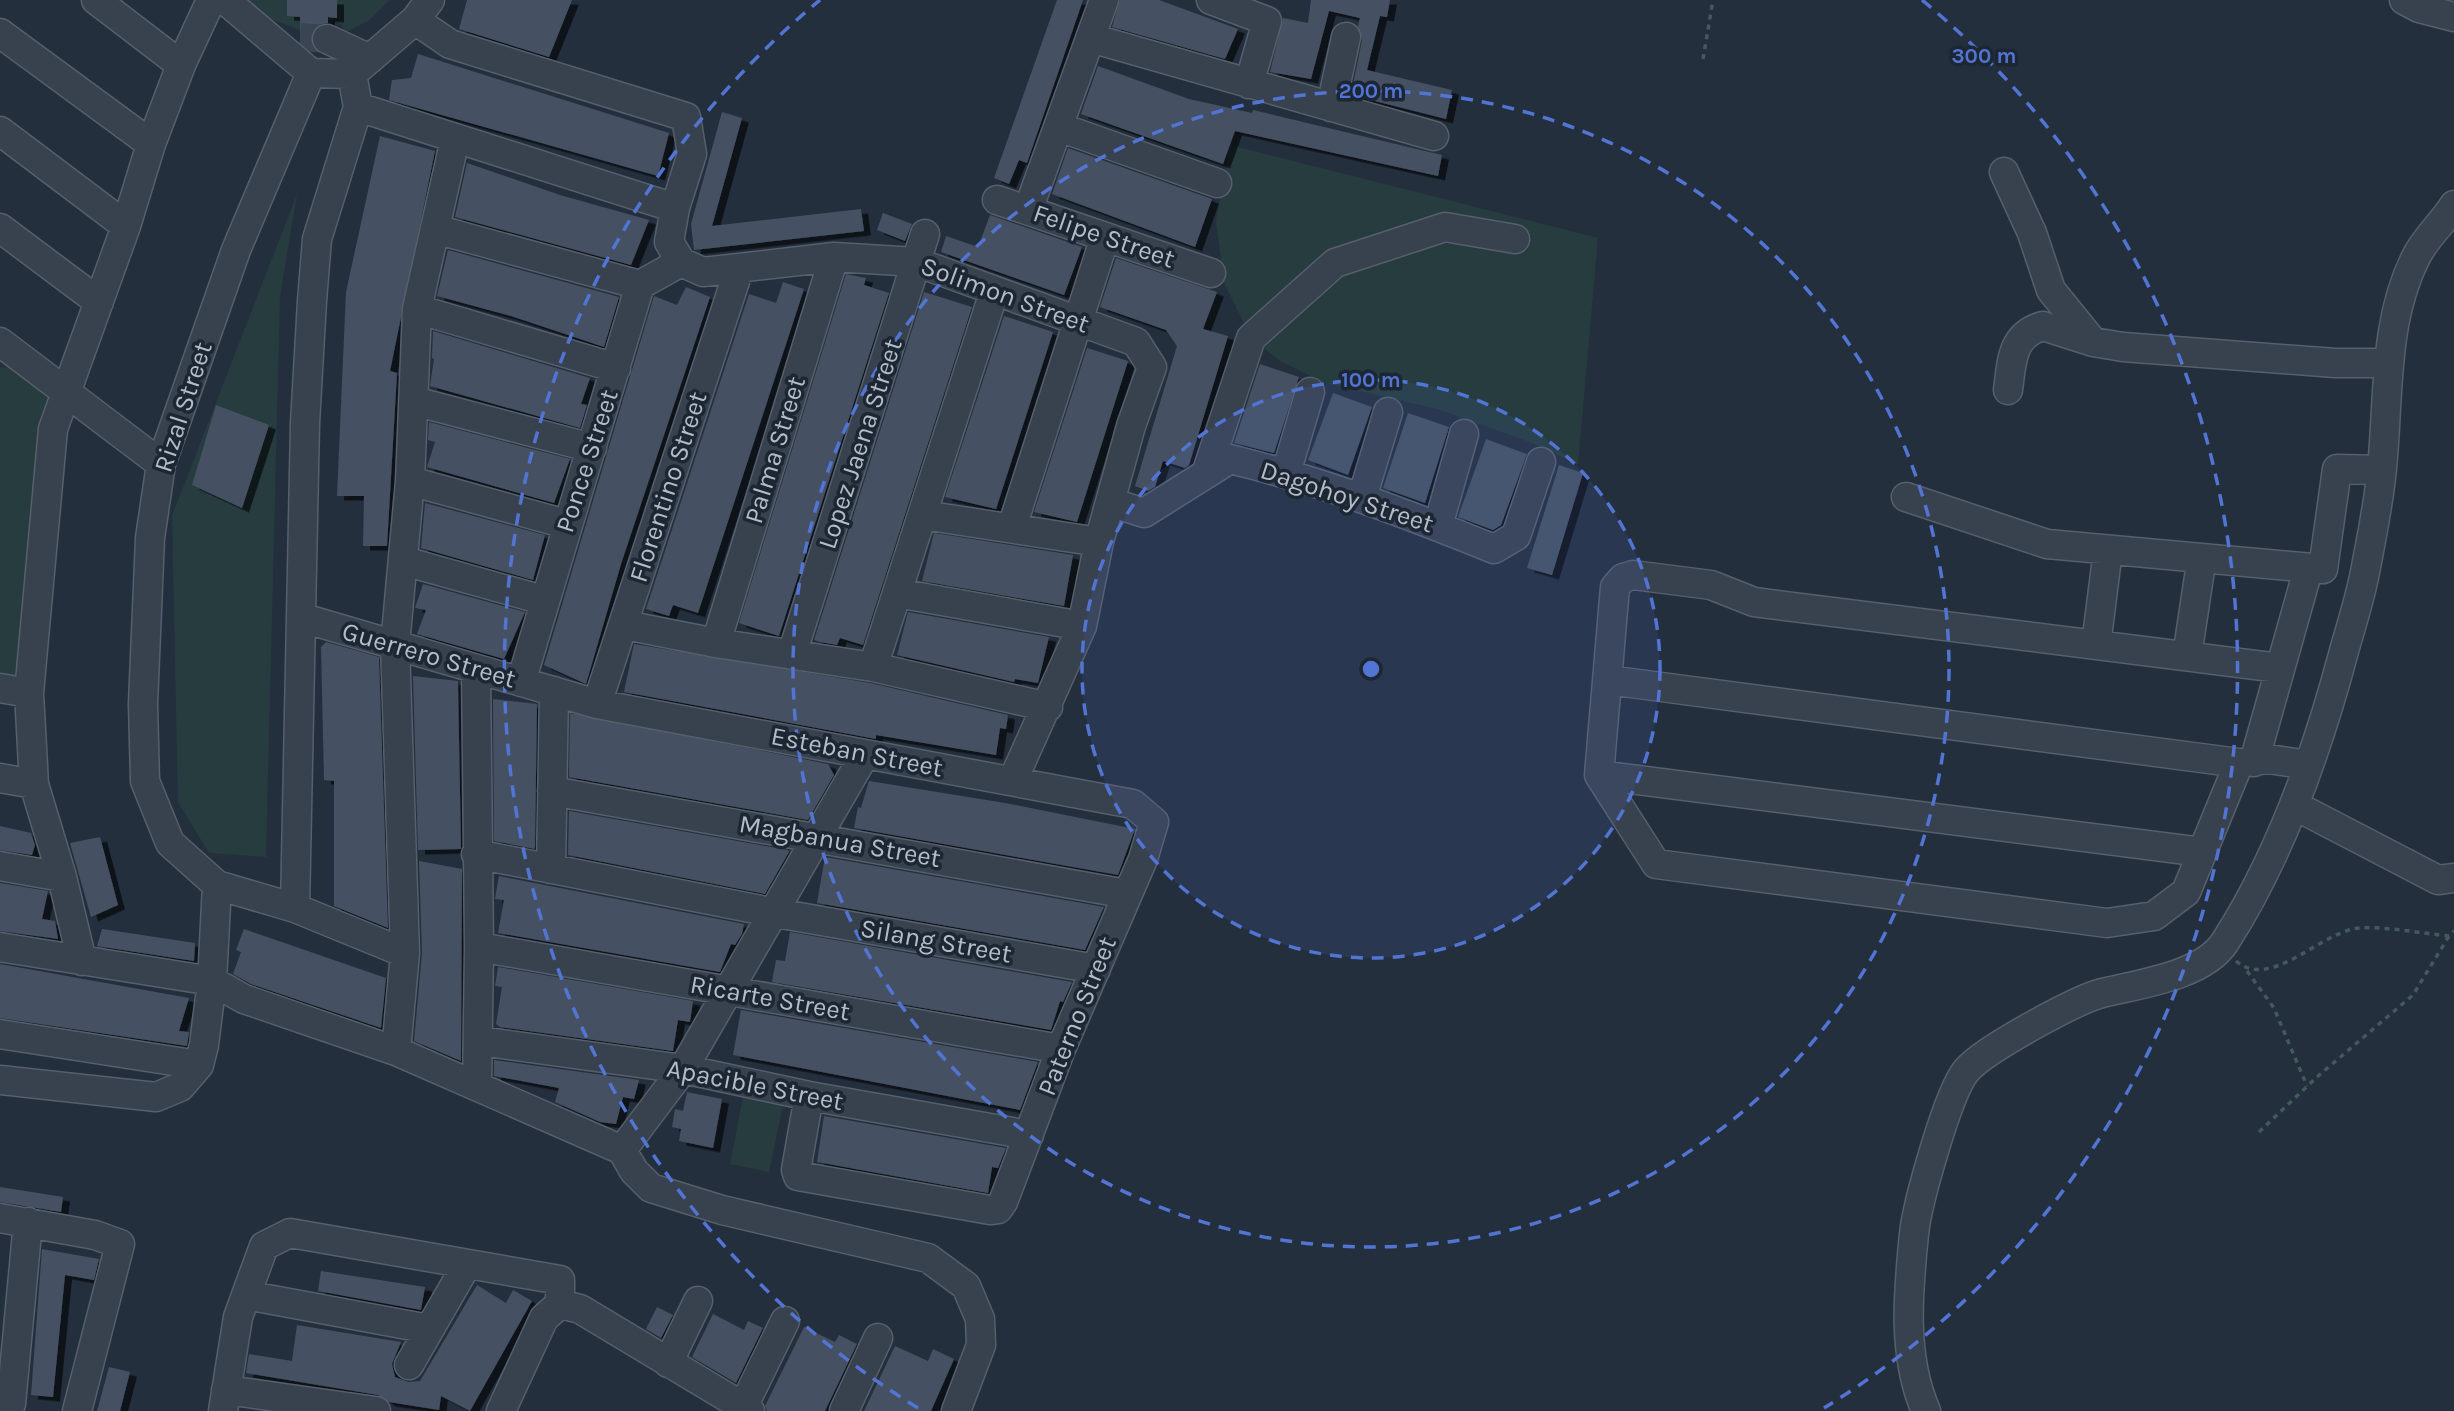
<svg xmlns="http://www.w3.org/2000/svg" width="2454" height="1411" viewBox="0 0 2454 1411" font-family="Karla,sans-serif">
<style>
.green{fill:#263c3f}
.building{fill:#455162;filter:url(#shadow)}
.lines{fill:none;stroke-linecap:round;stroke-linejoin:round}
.minor-tunnel{stroke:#3a4453;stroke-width:28;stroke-dasharray:28 14;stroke-linecap:butt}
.minor-casing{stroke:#565f6c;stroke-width:31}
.path{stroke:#44595c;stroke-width:3.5;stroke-dasharray:5 5;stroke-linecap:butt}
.minor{stroke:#38414e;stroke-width:28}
.ring{fill:none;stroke:#5274d3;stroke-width:3.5;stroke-dasharray:12 9}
.labels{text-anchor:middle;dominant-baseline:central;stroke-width:7;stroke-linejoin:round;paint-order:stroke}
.street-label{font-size:26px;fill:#b4bcc9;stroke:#1d2633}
.centre{fill:#5274d3;stroke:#1d2633;stroke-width:3.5}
.ring-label{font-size:21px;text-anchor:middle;font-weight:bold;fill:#5274d3;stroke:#1d2633;stroke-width:7;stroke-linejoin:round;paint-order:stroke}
</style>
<defs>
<filter id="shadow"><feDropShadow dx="7" dy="4.5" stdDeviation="0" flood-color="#0009"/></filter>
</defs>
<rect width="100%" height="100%" fill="#242f3e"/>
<path class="green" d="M245,0H390L368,21L346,32L337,18L300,30L268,18Z
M1230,145L1598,238L1578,465L1535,444L1437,409L1325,383L1280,361L1251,338L1224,283L1216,221Z
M297,194L280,297L266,857L209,853L178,802L172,516Z
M7,367L53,401L18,677L0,682V368Z
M743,1097L783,1105L769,1172L730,1164Z"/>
<path class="building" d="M287,0H337V18L328,17V23L318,25L312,31L314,49L300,42V17L287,16Z
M467,0H572L549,57L459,29Z
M1057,0H1083L1027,163L1019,160L1009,184L994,178Z
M1120,0H1159L1238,29L1225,59L1112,27Z
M1311,0H1390L1387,17L1380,16L1367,70L1452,90L1446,119L1351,95L1362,40L1358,26L1360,18L1329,11L1311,79L1270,72L1283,18L1308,23Z
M418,54L669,133L658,176L389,100L392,80L411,78Z
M1098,66L1189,99L1252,113L1253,110L1442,155L1438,176L1235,131L1223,164L1081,114Z
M722,112L742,118L712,226L861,209L864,231L694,250L691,224Z
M380,136L435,151L390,371L397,373L387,546H363L364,496H337L346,292Z
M1068,148L1212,199L1195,247L1052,194Z
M467,163L560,195L649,220L631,265L455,217Z
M883,213L912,224L905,241L877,230Z
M990,215L1082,247L1064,295L941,252L946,236L978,247Z
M448,250L619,297L604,347L511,316L437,296Z
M1116,258L1217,292L1203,329L1228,336L1189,465L1185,468L1163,461L1155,487L1148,491L1135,486L1177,346L1166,330L1100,307Z
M846,274L866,278L864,285L889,293L779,636L739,623Z
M783,282L804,289L698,613L673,605L669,616L646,609L749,294L776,303Z
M686,287L710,297L621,564L586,684L544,665L654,296L677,305Z
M924,292L972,307L863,645L840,638L837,645L820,642L814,640Z
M1004,316L1053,332L996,509L945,497Z
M433,331L590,378L581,404L587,405L580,428L430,386L434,359L432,358Z
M1087,348L1128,361L1077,522L1034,512Z
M1260,364L1299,377L1274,453L1234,443Z
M1333,393L1372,407L1348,475L1308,460Z
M216,405L269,425L242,508L192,485Z
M1408,413L1449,427L1425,503L1383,488Z
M429,422L570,459L554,503L427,467L435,442L428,440Z
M1486,439L1527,454L1501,525L1493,530L1458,517Z
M1559,465L1583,473L1552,575L1527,568Z
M425,503L545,535L533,580L421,548Z
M934,533L1073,555L1064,606L922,581Z
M423,584L525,612L504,659L417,634L426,610L415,608Z
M908,612L1049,637L1038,683L1015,679L1014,682L897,655Z
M326,642L379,657L388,928L334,906V781L324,780L321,647Z
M634,644L870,683L1008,715L1006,729L1000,728L996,755L876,735V739L624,692Z
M413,676L458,681L461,849L418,850Z
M493,699L537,704L535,849L494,841Z
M570,713L828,764L834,775L808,820L569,777Z
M869,781L1005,803L1135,829L1118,875L854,828L858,807L861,808Z
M569,811L788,850L789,852L765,894L568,855Z
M0,826L31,833L35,845L32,855L0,850Z
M100,837L118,905L91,917L70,843Z
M825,857L1104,907L1085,950L817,903Z
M419,861L462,869L461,1061L414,1041L422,953Z
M499,876L744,924L742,934L735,945L731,944L720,972L498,933L504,900L495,899Z
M0,883L48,891L42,919L55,921L58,939L0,931Z
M102,929L195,943L194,961L97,946Z
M244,929L386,978L381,1028L251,984L233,974L241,952L236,950Z
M790,932L1072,982L1063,1002L1060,1001L1051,1030L772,982L776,960L785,961Z
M0,964L189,998L179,1031L189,1032L187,1046L0,1018Z
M498,967L693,1001L690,1022L678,1020L673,1051L500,1027L496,1024L502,987L495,986Z
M741,1010L1038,1062L1020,1110L733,1055Z
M494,1060L639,1080L634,1099L623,1097L616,1124L600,1122L555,1102L559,1088L494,1076Z
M687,1092L722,1099L713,1148L679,1141L681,1129L672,1127L675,1109L683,1111Z
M824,1116L1006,1148L998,1168L992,1167L988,1193L817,1162Z
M0,1187L63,1197L61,1212L0,1202Z
M42,1249L99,1259L94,1280L65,1275L53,1397L31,1395Z
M321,1271L425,1287L421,1310L318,1291Z
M477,1285L506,1303L513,1290L532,1301L470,1411L441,1396L439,1410L389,1402L378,1395L246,1373L249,1354L292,1361L297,1325L401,1342L392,1364L395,1377L408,1382L420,1381Z
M657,1307L673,1315L661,1338L646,1329Z
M713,1314L744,1330L748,1321L763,1328L736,1383L692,1357Z
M804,1327L835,1342L839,1335L857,1344L825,1411H767L765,1406Z
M895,1346L928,1361L933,1349L954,1359L931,1411H864Z
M109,1367L130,1372L120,1411H97Z"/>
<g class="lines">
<path class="minor-tunnel" d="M300,37L327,39"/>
<g class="minor-casing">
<path id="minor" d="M96,0L181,65
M225,0L311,73
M1211,0L1267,21L1249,84
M2404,0L2419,8L2454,17
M415,20L450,44L686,117L692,154L675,208L669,242L681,262L703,272L834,257L916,262L1136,342L1152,367L1131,426L1099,542L1082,626L1013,780
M0,33L151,144
M1091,38L1434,136
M327,39L370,59
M311,73L236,250L161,464L150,538L143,704L145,781L170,843L217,885L295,908L405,953
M311,73L352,74L415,20L430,0
M358,107L675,208
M1331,107L1346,37
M1059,127L1217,183
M0,131L126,226
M2004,172L2032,233L2051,290L2093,342
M997,200L1211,273
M1028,210L1104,0
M0,228L99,302
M435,229L640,285
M417,309L616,368
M0,342L161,464
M2008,390C2012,361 2011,335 2043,326L2093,342L2123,347L2335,363H2388
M414,401L592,448
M1286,473L1310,392
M1206,474L1251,338L1335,263L1445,227L1515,239
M410,481L566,524
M1906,497L2047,544L2323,569L2337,469L2382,470
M1362,498L1388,412
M1110,502L1144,513L1230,459C1321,481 1407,514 1494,549L1516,536L1541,462
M923,515L1099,542
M1438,526L1464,434
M1012,527L1105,237
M404,561L543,600
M897,593L1082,626
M303,618L597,704L1133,804L1154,822L1143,859L1061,1049L1003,1202L998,1209L990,1210L798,1176L796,1170L809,1096
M625,625L716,643L873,667L1048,707
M716,643L834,257
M2096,645L2107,558
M792,654L925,234
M2187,656L2200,570
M873,667L994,292
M476,670L479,947L477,1085
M1608,680L2239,763L2268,759L2309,765
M521,682L640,285L681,262
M0,688L29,693
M597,704L739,269
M2254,762L2306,577
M2239,763L2186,892L2154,916L2107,923L1656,864L1599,775L1615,587L1623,578L1633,575L1711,585L1754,602L2279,668
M1599,775L2202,852
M0,778L34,784
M552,791L1127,894
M2294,805L2438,880L2454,878
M476,854L776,913L1096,969
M0,866L62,877
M551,869L554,691
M295,908L305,423L312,301L317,239L358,107L352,74
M0,947L212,981L244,999L396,1051L622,1150L634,1171L651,1188L722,1210L928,1258L966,1286L980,1319L981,1345L956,1411
M479,947L1061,1049
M82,961L62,877L34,784L29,693L53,429L126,226L151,144L181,65L211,0
M0,1034L199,1065
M480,1041L683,1069L809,1096L1029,1135
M396,1051L405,953L395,645L410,481L417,309L455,139
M0,1080L156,1097L180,1087L199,1065L204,1045L212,981L217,885
M622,1150L683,1069L865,754
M0,1218L95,1235L120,1244L77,1411
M246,1295L429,1329
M668,1363L698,1301
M409,1365L467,1264
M226,1390L376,1411
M11,1404L28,1222
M743,1407L785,1321
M223,1411L238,1317L264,1246L290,1233L560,1280V1304
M501,1411L544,1318L560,1304L580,1309L750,1411
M844,1411L878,1338
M1926,1411C1902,1356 1908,1293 1914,1234C1917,1204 1948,1093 1966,1071C1983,1050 2076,1000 2102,993C2139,984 2203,976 2225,942C2281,855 2318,749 2344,651C2352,623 2361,595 2366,567C2372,535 2379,501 2382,468C2389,399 2383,322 2416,257C2425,238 2443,223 2454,205"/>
</g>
<path class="path" d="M1703,59L1713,0
M2236,961C2269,990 2316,937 2353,929C2372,924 2426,934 2449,936L2454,931
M2247,971L2274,1008L2307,1086
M2259,1132L2317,1077L2413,995L2449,936"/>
<use href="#minor" class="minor"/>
</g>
<circle cx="1371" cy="669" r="289" fill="#5274d3" fill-opacity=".12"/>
<g class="ring">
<circle cx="1371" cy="669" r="289"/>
<circle cx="1371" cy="669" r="578"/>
<path d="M918 1408A867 867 0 0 1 820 0M1922 0A867 867 0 0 1 1824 1408"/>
</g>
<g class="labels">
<g class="street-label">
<text transform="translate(1104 236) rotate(19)">Felipe Street</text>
<text transform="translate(1005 295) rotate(20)">Solimon Street</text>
<text transform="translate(183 407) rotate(-72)">Rizal Street</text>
<text transform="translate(860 444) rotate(-72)">Lopez Jaena Street</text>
<text transform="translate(775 450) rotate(-73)">Palma Street</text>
<text transform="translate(587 461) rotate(-72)">Ponce Street</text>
<text transform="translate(668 487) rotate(-72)">Florentino Street</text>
<text transform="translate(1347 497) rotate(18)">Dagohoy Street</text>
<text transform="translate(429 655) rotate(16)">Guerrero Street</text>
<text transform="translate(857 752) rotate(11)">Esteban Street</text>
<text transform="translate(840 841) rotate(10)">Magbanua Street</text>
<text transform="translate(936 941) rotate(10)">Silang Street</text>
<text transform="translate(770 998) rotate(10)">Ricarte Street</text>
<text transform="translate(1077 1016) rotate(-68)">Paterno Street</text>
<text transform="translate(755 1085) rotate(11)">Apacible Street</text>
</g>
</g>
<circle cx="1371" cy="669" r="10" class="centre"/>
<g class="ring-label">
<text x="1984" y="63">300 m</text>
<text x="1371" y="98">200 m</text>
<text x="1371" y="387">100 m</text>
</g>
</svg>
